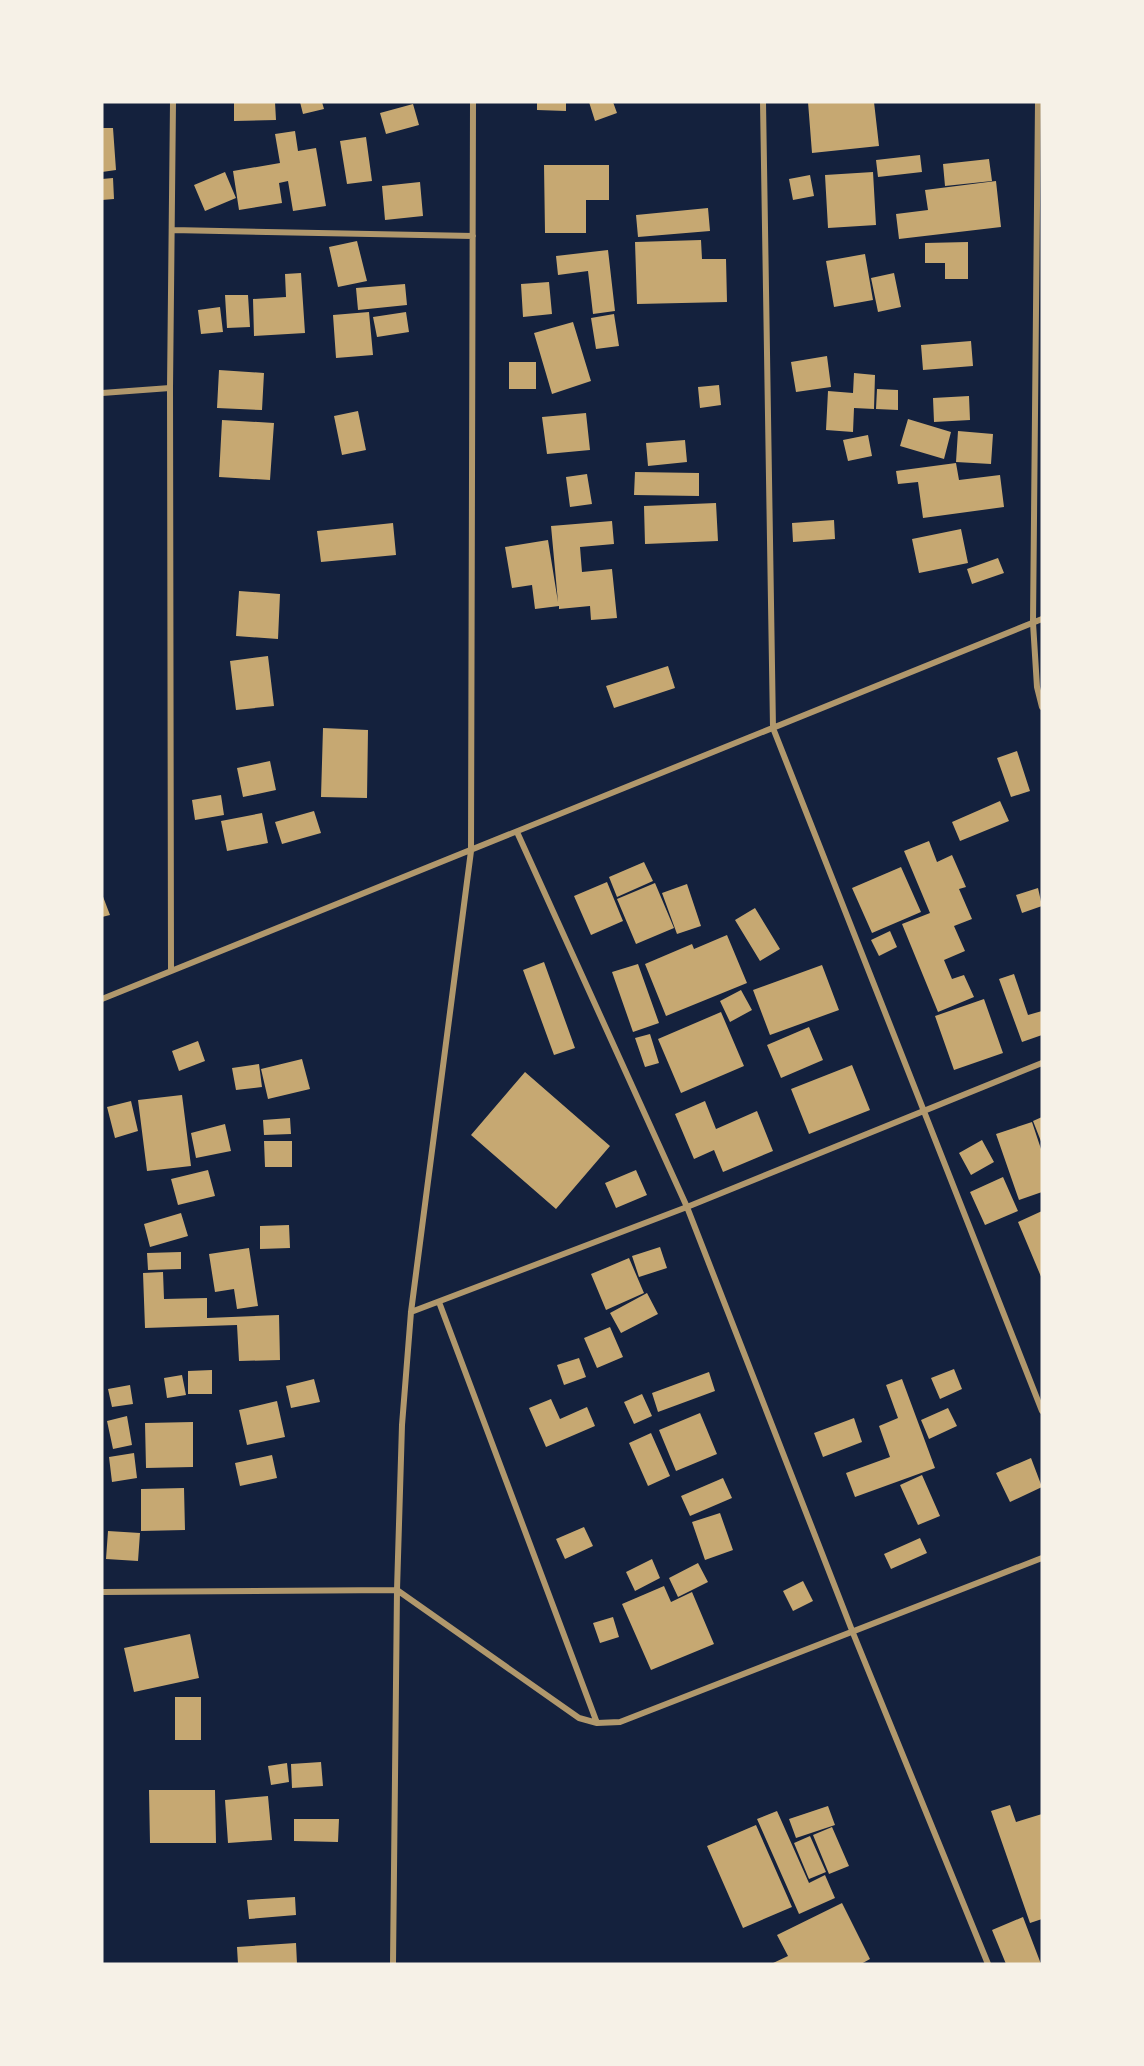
<svg xmlns="http://www.w3.org/2000/svg" width="1144" height="2066" viewBox="0 0 1144 2066" font-family="Overpass,sans-serif">
<style>
.building{fill:#c6a872}
.lines{fill:none;stroke-linecap:round;stroke-linejoin:round}
.minor{stroke:#b1986c;stroke-width:6}
</style>
<rect width="100%" height="100%" fill="#14213d"/>
<path class="building" d="M234,102H275L276,120L234,121Z
M300,102H322L324,109L303,114Z
M537,102H566V111L537,110Z
M589,102H613L617,113L595,121Z
M808,102H874L879,146L812,153Z
M413,104L419,125L386,134L380,113Z
M102,128H113L116,170L102,172Z
M295,131L298,151L316,148L326,206L293,211L288,181L279,183L282,203L239,210L233,171L280,163L275,134Z
M366,137L372,181L347,184L340,141Z
M920,155L922,172L878,177L876,160Z
M989,159L992,181L945,186L943,164Z
M544,165H609V200H586V233H545Z
M225,172L236,198L205,211L194,185Z
M873,172L876,225L828,228L825,175Z
M810,175L814,196L793,200L789,179Z
M113,178L114,199L102,200V179Z
M996,181L1001,227L899,239L896,214L928,210L925,190Z
M420,182L423,216L385,220L382,186Z
M708,208L710,231L638,237L636,215Z
M701,240L702,259H726L727,302L637,304L635,242Z
M357,241L367,281L338,287L329,247Z
M968,242V279H945V263H925V243Z
M608,250L615,311L593,314L588,271L558,275L556,256Z
M865,254L873,300L834,307L826,261Z
M301,273L305,333L254,336L253,299L286,297L285,274Z
M894,273L901,307L878,312L871,278Z
M549,282L552,314L523,317L521,284Z
M405,284L407,305L358,310L356,288Z
M225,295H248L250,327L227,328Z
M220,307L223,332L201,334L198,310Z
M369,312L373,355L336,358L333,315Z
M406,312L409,332L377,337L373,317Z
M614,314L619,346L596,349L591,318Z
M573,322L591,381L552,394L534,333Z
M971,341L973,366L923,370L921,345Z
M827,356L831,387L796,392L791,362Z
M509,362H536V389H509Z
M219,370L264,373L262,410L217,408Z
M854,373L875,375L874,409L854,408L853,432L826,430L828,391L853,393Z
M719,385L721,405L700,408L698,387Z
M877,389L898,390V410L876,409Z
M969,396L970,420L934,422L933,398Z
M358,411L366,450L342,455L334,416Z
M586,413L590,450L547,454L542,417Z
M908,419L951,432L944,459L900,446Z
M222,420L274,423L270,480L219,477Z
M958,431L993,434L991,464L956,462Z
M868,435L872,456L848,461L843,440Z
M685,440L687,462L648,466L646,443Z
M956,463L959,480L1000,475L1004,507L923,518L918,482L898,484L896,471Z
M635,472L699,473V496L634,495Z
M587,474L592,504L570,507L566,477Z
M716,503L718,541L645,544L644,506Z
M834,520L835,539L793,542L792,523Z
M612,521L614,544L580,547L582,572L612,569L617,618L591,620L590,606L559,609V606L535,609L532,585L512,588L505,547L548,540L558,602L551,526Z
M393,523L396,555L321,562L317,531Z
M961,529L968,563L919,573L912,539Z
M998,558L1004,573L972,584L967,569Z
M239,591L280,594L278,639L236,636Z
M268,656L274,706L236,710L230,661Z
M668,666L675,688L614,708L606,686Z
M323,728L368,730L367,798L321,797Z
M1017,751L1030,791L1011,797L997,758Z
M270,761L276,790L243,797L237,768Z
M221,795L224,815L195,820L192,800Z
M1000,801L1009,821L960,841L952,822Z
M314,811L321,833L282,844L275,822Z
M262,813L268,843L227,851L221,821Z
M929,841L937,862L952,855L966,887L959,889L972,919L954,926L965,951L944,960L952,979L964,975L974,997L938,1012L902,924L930,913L904,851Z
M644,862L653,881L617,897L609,877Z
M901,867L921,912L872,933L852,888Z
M607,882L623,921L591,935L574,896Z
M655,883L674,928L636,944L617,899Z
M687,884L701,926L677,934L662,893Z
M1038,888L1042,906L1022,913L1016,895Z
M102,894L110,915L102,917Z
M755,908L780,949L760,961L735,920Z
M890,931L897,947L879,956L871,940Z
M727,935L747,983L666,1016L645,964L692,944L694,949Z
M544,962L575,1048L554,1055L523,970Z
M638,964L659,1023L633,1032L612,972Z
M822,965L839,1010L770,1035L753,990Z
M1014,974L1028,1015L1042,1011V1035L1022,1042L999,979Z
M741,990L752,1010L730,1022L720,1001Z
M984,999L1003,1053L954,1070L935,1016Z
M721,1012L744,1066L681,1093L658,1039Z
M809,1027L823,1060L781,1078L767,1045Z
M650,1034L659,1063L645,1067L635,1038Z
M198,1041L205,1061L179,1071L172,1051Z
M302,1059L310,1089L268,1099L261,1069Z
M259,1064L262,1087L236,1090L232,1068Z
M852,1065L870,1110L809,1134L791,1089Z
M525,1072L610,1146L556,1209L471,1135Z
M182,1095L191,1166L147,1171L138,1100Z
M131,1101L138,1131L115,1138L107,1107Z
M705,1101L716,1129L757,1111L773,1151L723,1172L714,1150L694,1159L675,1114Z
M1042,1117V1144L1033,1121Z
M290,1118L291,1134L264,1135L263,1120Z
M1032,1122L1042,1152V1192L1019,1200L996,1134Z
M225,1124L231,1151L196,1158L191,1133Z
M982,1140L994,1162L971,1175L959,1153Z
M264,1141H292V1167H265Z
M208,1170L215,1196L178,1205L171,1179Z
M636,1170L647,1195L616,1208L605,1183Z
M1003,1177L1018,1211L985,1225L970,1192Z
M1042,1211V1279L1018,1222Z
M181,1213L188,1236L150,1247L144,1224Z
M289,1225L290,1248L260,1249V1226Z
M660,1247L667,1268L639,1277L632,1256Z
M249,1248L258,1306L237,1309L234,1289L215,1292L209,1254Z
M181,1252V1269L148,1270L147,1253Z
M629,1258L644,1293L606,1310L591,1274Z
M163,1272L164,1299L207,1298V1318L279,1315L280,1360L239,1361L237,1325L145,1328L143,1273Z
M647,1293L658,1314L621,1333L610,1313Z
M610,1327L623,1357L597,1368L584,1338Z
M579,1358L586,1377L564,1385L557,1365Z
M954,1369L962,1389L940,1399L931,1378Z
M212,1370V1394H188V1371Z
M709,1372L715,1391L658,1412L652,1393Z
M182,1375L186,1395L167,1398L164,1378Z
M314,1379L320,1402L291,1408L286,1386Z
M902,1379L935,1468L855,1497L846,1473L890,1457L879,1426L898,1418L886,1385Z
M130,1385L133,1404L112,1407L108,1389Z
M642,1394L652,1416L634,1424L624,1402Z
M551,1399L560,1419L587,1407L595,1426L546,1447L529,1408Z
M277,1401L285,1437L247,1445L239,1410Z
M948,1408L957,1426L929,1439L921,1420Z
M700,1413L717,1454L676,1471L659,1430Z
M127,1416L132,1445L113,1449L107,1421Z
M854,1418L862,1442L823,1457L814,1433Z
M193,1422V1467L146,1468L145,1423Z
M651,1433L670,1476L648,1486L629,1443Z
M134,1453L137,1478L112,1482L109,1457Z
M272,1455L277,1478L240,1486L235,1463Z
M1031,1458L1042,1487L1010,1502L996,1473Z
M922,1475L940,1516L918,1525L900,1485Z
M723,1478L732,1498L690,1516L681,1496Z
M184,1488L185,1530L141,1531V1489Z
M720,1513L733,1550L705,1560L692,1522Z
M584,1527L593,1546L565,1559L556,1539Z
M108,1531L140,1533L138,1561L106,1559Z
M920,1538L927,1553L891,1569L884,1554Z
M652,1559L660,1578L635,1591L626,1572Z
M698,1563L708,1582L678,1597L669,1578Z
M803,1581L813,1601L793,1611L783,1591Z
M664,1586L671,1602L692,1592L714,1644L651,1670L622,1604Z
M613,1617L619,1637L600,1643L593,1623Z
M190,1634L199,1678L134,1692L124,1648Z
M175,1697H201V1740H175Z
M321,1762L323,1786L292,1788L291,1764Z
M287,1763L289,1782L271,1785L268,1766Z
M149,1790H215L216,1843H150Z
M268,1796L272,1840L228,1843L225,1800Z
M1010,1805L1016,1822L1042,1814V1919L1030,1923L991,1811Z
M828,1806L835,1825L796,1838L789,1819Z
M777,1811L809,1883L825,1875L835,1898L799,1914L757,1819Z
M294,1819H339L338,1842L294,1841Z
M756,1825L792,1907L743,1928L707,1846Z
M832,1827L849,1866L829,1874L813,1835Z
M810,1836L826,1872L809,1879L794,1843Z
M295,1897L296,1915L249,1919L247,1900Z
M842,1903L870,1959L861,1964H771L788,1956L777,1935Z
M1023,1917L1041,1964H1006L992,1930Z
M296,1943L297,1964H238L237,1947Z"/>
<g class="lines">
<path class="minor" d="M763,102L773,728L1042,1411
M1038,102L1033,623L1037,687L1042,707
M172,230L473,236
M102,393L170,388
M517,832L687,1207L853,1633L988,1964
M171,971L170,388L173,102
M102,999L1042,619
M439,1302L597,1723
M411,1312L687,1207L1042,1063
M102,1592L397,1590L579,1718L597,1723L620,1722L1042,1558
M393,1964L397,1590L402,1425L411,1312L471,851L473,102"/>
</g>
<rect width="1144" height="2066" fill="none" stroke="#f6f1e7" stroke-width="207"/>
</svg>
